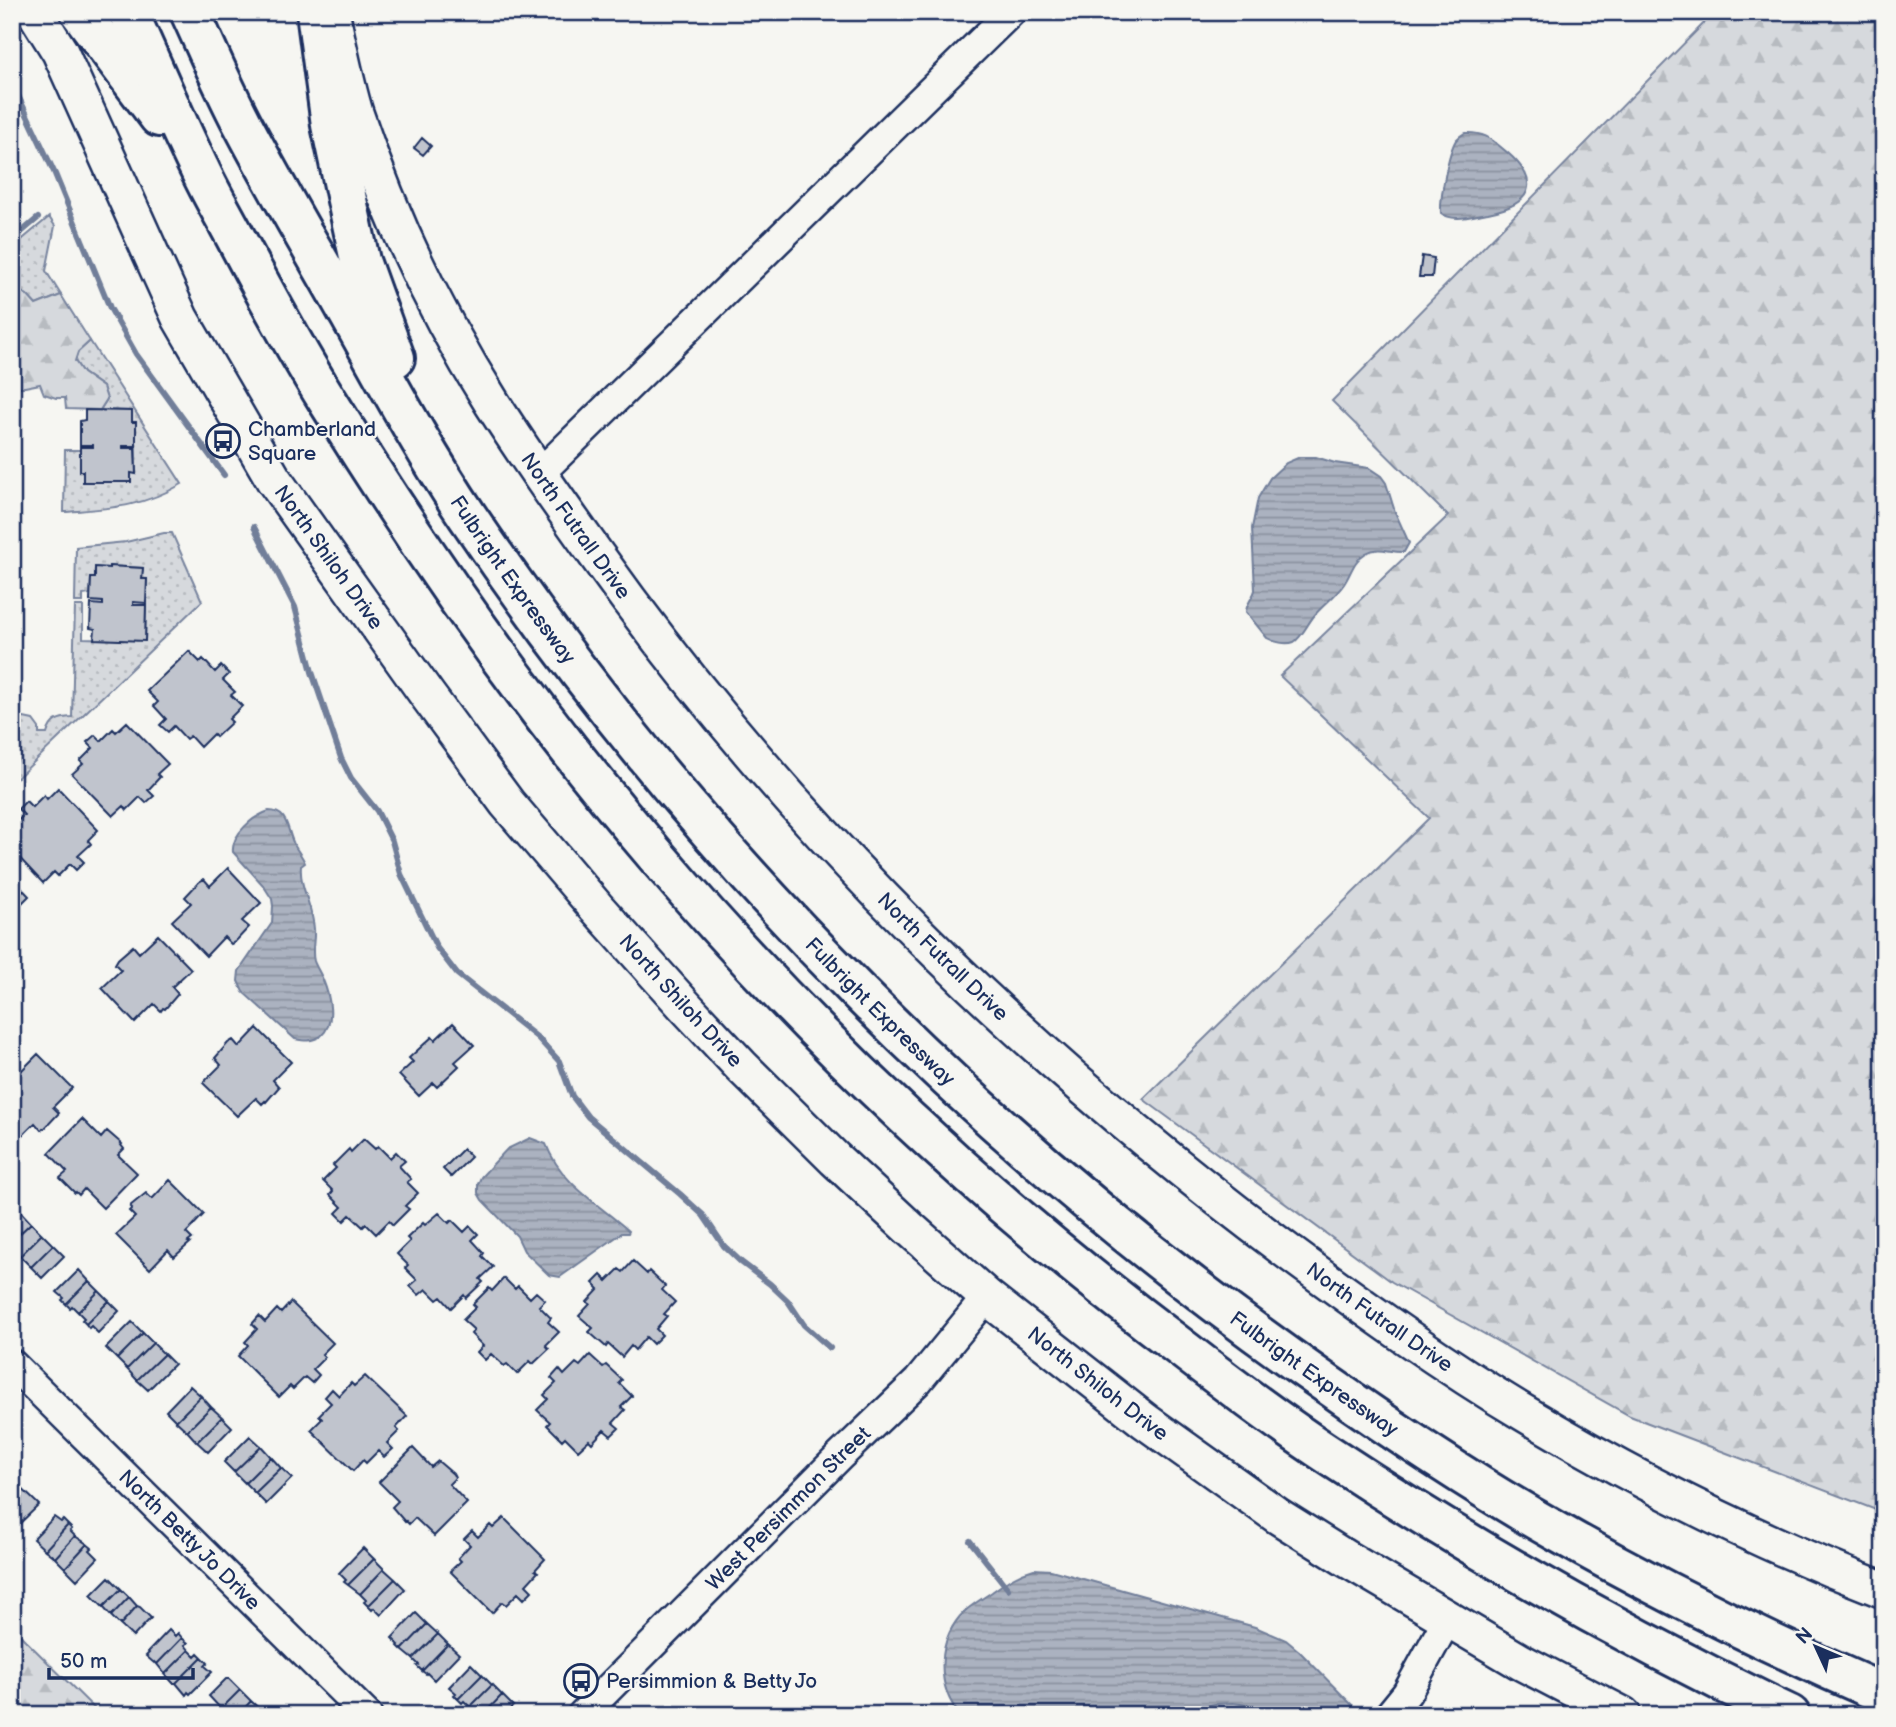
<svg xmlns="http://www.w3.org/2000/svg" width="1896" height="1727" viewBox="0 0 1896 1727" font-family="'Balsamiq Sans',sans-serif">
<style>
.grass{fill:url(#grass-dots);stroke:#78849e;stroke-width:2}
.forest{fill:url(#forest-firs);stroke:#78849e;stroke-width:2}
.water{fill:url(#water-rules);stroke:#717e99;stroke-width:2}
.lines{fill:none;stroke-linecap:round;stroke-linejoin:round}
.stream{stroke:#717e99;stroke-width:6}
.building{fill:#c0c4cd;stroke:#1b2f5e;stroke-width:2}
.minor-casing{stroke:#1b2f5e;stroke-width:33}
.major-casing{stroke:#1b2f5e;stroke-width:40}
.highway-casing{stroke:#1b2f5e;stroke-width:44}
.minor{stroke:#f6f6f2;stroke-width:28}
.major{stroke:#f6f6f2;stroke-width:35}
.highway{stroke:#f6f6f2;stroke-width:38}
.labels{text-anchor:middle;dominant-baseline:central;stroke-width:5;stroke-linejoin:round;paint-order:stroke}
.poi-label{font-size:21px;fill:#1b2f5e;stroke:#f6f6f2;text-anchor:start}
.street-label{font-size:21px;fill:#1b2f5e;stroke:#f6f6f2}
</style>
<defs>
<pattern id="grass-dots" width="8" height="8" patternUnits="userSpaceOnUse" patternTransform="scale(1.75)"><rect width="8" height="8" fill="#d6d9dd"/><path d="M2 2h.1M6 6h.1" fill="none" stroke="#b7bbc0" stroke-width="1.8" stroke-linecap="round"/></pattern>
<pattern id="forest-firs" width="22" height="20" patternUnits="userSpaceOnUse" patternTransform="scale(1.75)"><rect width="22" height="20" fill="#d6d9dd"/><path d="M5 1l3.5 6h-7zM16 11l3.5 6h-7z" fill="#b7bbc0"/></pattern>
<pattern id="water-rules" width="6" height="5" patternUnits="userSpaceOnUse" patternTransform="scale(1.75)"><rect width="6" height="5" fill="#abb2c0"/><path d="M0 2.5h6" fill="none" stroke="#8a919f"/></pattern>
</defs>
<rect width="100%" height="100%" fill="#f6f6f2"/>
<filter id="ink" filterUnits="userSpaceOnUse"><feTurbulence type="fractalNoise" baseFrequency=".0143" numOctaves="2"/><feDisplacementMap in="SourceGraphic" scale="14" xChannelSelector="R" yChannelSelector="G"/><feConvolveMatrix kernelMatrix="1 2 1 2 8 2 1 2 1" color-interpolation-filters="sRGB"/></filter>
<g filter="url(#ink)">
<path class="grass" d="M49,217L55,226L46,271L61,295L36,305L27,295L12,286V248Z
M90,341L182,484C140,508 111,508 64,512L65,450H80V471H83L84,482H131V473H136V422H132V411L100,410L107,399L103,387L83,373L75,361L78,352Z
M164,533H172L202,601L12,783V766L17,761L18,719L24,718L33,720L39,728V734H47C51,720 58,718 72,717L75,606H83V638L145,640L147,579H142L143,568L109,566V568L95,567V578H91L90,594L83,595V602H75L76,547L126,542Z"/>
<path class="forest" d="M1715,12H1884V1513L1630,1416L1392,1282L1143,1099L1429,818L1280,676L1448,516L1332,401Z
M12,286L27,295L36,305L61,295L90,341L78,352L75,361L83,373L103,387L107,399L100,410L66,409L65,398H56L44,394L40,384L25,387H12Z
M12,1627L101,1715H12Z"/>
<path class="water" d="M1465,133C1486,132 1492,140 1508,153C1543,184 1530,205 1488,213C1474,215 1453,223 1441,213C1440,198 1448,153 1456,140C1459,137 1461,135 1465,133Z
M1300,457H1316L1335,463L1369,468L1381,476L1386,483L1395,512L1409,543L1404,552C1390,553 1380,545 1366,553C1353,561 1352,572 1344,584C1336,596 1323,605 1314,616C1308,623 1302,637 1294,642C1286,645 1274,642 1267,638L1246,612C1246,604 1253,598 1255,590L1252,528L1258,498L1270,478L1286,463Z
M269,811C288,811 287,829 293,842C296,850 302,855 305,863L301,866C299,886 313,907 314,929C315,939 311,951 314,961C316,967 321,974 323,980C330,997 336,1023 321,1036C312,1042 305,1041 295,1039L243,992L238,981L239,971L272,923L273,906L272,899L263,885L233,852C231,834 254,816 269,811Z
M530,1138L546,1144C561,1184 599,1204 629,1231L628,1233H622L560,1277L549,1275L524,1251L517,1236L482,1200L478,1193V1184L481,1177L507,1149Z
M1034,1569L1051,1570L1255,1627L1286,1640L1299,1651L1358,1711L1354,1715H1275L1255,1706L1233,1703L1215,1704L1164,1715H960C935,1685 937,1638 965,1611C973,1604 983,1598 992,1592C1007,1581 1016,1574 1034,1569Z"/>
<g class="lines">
<path class="stream" d="M12,55L19,41
M12,75L13,85L55,174L110,308L136,354L224,475
M12,240L38,218
M254,527L295,607L312,672L341,758L351,778L377,811L392,841L401,874L437,948L457,974L538,1038L559,1061L572,1096L588,1117L680,1194L703,1215L724,1246L741,1262L770,1284L788,1301L804,1325L830,1348
M970,1541L1008,1589"/>
</g>
<path class="building" d="M422,138L431,146L423,155L414,148Z
M1422,256L1434,258L1432,277H1419Z
M85,410L132,411V422H136V446H123V448H135L136,474L131,473V482H83V471H80V447H93V445H80V421L85,420Z
M109,566L143,568L142,579H147L146,603L133,602V605H146L145,641L94,639L95,629L90,628L91,604L103,605V602L90,601L91,578H95V567L109,568Z
M189,651L200,662L203,659L215,672L221,666L229,674L223,680L235,692L231,695L242,706L229,719L232,722L216,737L213,734L200,747L190,736L186,739L174,726L168,732L160,725L166,719L154,706L158,702L147,691Z
M127,722L168,764L157,774L160,777L148,790L154,796L146,803L140,797L127,810L124,806L113,816L72,774L83,764L80,761L93,748L87,742L95,735L101,741L113,729L116,732Z
M58,788L98,830L88,840L91,844L78,856L84,862L76,870L70,864L58,876L54,872L43,883L12,850V826L24,815L18,809L26,801L32,807L44,795L47,799Z
M228,868L261,903L242,921L249,927L235,942L231,944L224,937L206,956L172,921L191,903L185,897L199,882L204,879L210,886Z
M12,878L29,896L18,907L21,910L12,919Z
M158,935L191,969L172,987L178,994L165,1009L163,1008L161,1011L154,1004L135,1023L102,988L121,970L115,964L118,959L133,946L139,953Z
M453,1023L474,1045L455,1062L459,1066L437,1087L433,1083L419,1096L399,1075L413,1062L409,1058L432,1037L435,1040Z
M257,1028L291,1062L273,1080L279,1087L266,1102L265,1101L262,1104L256,1098L237,1116L203,1083L221,1065L215,1058L228,1043L233,1040L239,1047Z
M38,1054L72,1088L53,1107L59,1113L45,1128L41,1130L35,1123L15,1143L12,1139V1067L14,1065L20,1072Z
M82,1119L101,1138L107,1131L122,1144L121,1145L124,1149L118,1155L137,1173L103,1208L84,1189L79,1195L76,1192L75,1193L60,1178L67,1172L49,1153Z
M364,1139L375,1149L378,1146L390,1158L396,1152L405,1161L399,1166L411,1179L407,1182L418,1193L405,1206L409,1209L393,1225L389,1221L376,1234L366,1224L363,1227L350,1215L344,1221L336,1213L342,1207L330,1195L333,1191L323,1181L336,1168L333,1165L349,1149L351,1152Z
M463,1149L471,1157L451,1177L443,1169Z
M170,1180L204,1214L186,1233L192,1239L188,1242L190,1243L174,1257L168,1250L150,1269L116,1235L135,1217L129,1211L132,1208L130,1206L146,1193L152,1199Z
M20,1211L31,1223L12,1241V1219Z
M439,1213L449,1223L452,1220L464,1232L470,1226L478,1234L472,1240L484,1253L482,1256L493,1267L480,1279L483,1282L466,1298L464,1295L451,1308L441,1297L437,1300L426,1289L419,1295L410,1286L417,1280L405,1268L408,1265L397,1254L410,1241L407,1238L423,1223L425,1225Z
M31,1223L42,1234L20,1256L12,1248V1241Z
M42,1234L53,1245L31,1267L20,1256Z
M53,1245L64,1256L42,1278L31,1267Z
M633,1261L647,1274L649,1271L665,1286L662,1290L675,1302L664,1314L667,1316L656,1329L662,1335L653,1344L646,1337L635,1350L631,1346L622,1357L608,1344L606,1347L589,1332L593,1328L579,1316L590,1304L587,1302L599,1289L593,1283L601,1275L607,1281L619,1269L623,1272Z
M79,1270L89,1281L66,1304L62,1300L64,1298L57,1292Z
M504,1278L515,1289L518,1286L530,1298L536,1292L545,1300L539,1306L551,1318L548,1322L559,1332L546,1345L549,1349L533,1364L530,1361L517,1374L507,1364L504,1366L491,1354L485,1360L477,1352L483,1346L471,1334L474,1330L463,1320L476,1307L473,1304L489,1288L492,1291Z
M89,1281L99,1291L78,1312L72,1306L70,1308L66,1304Z
M99,1291L109,1301L86,1324L82,1320L84,1318L78,1312Z
M109,1301L119,1311L98,1333L91,1326L89,1328L86,1324Z
M291,1302L333,1343L322,1354L325,1357L313,1369L319,1375L312,1383L305,1377L293,1389L290,1386L279,1397L238,1356L248,1345L245,1342L257,1329L252,1324L259,1316L265,1322L277,1309L281,1313Z
M132,1322L143,1333L117,1359L106,1348Z
M143,1333L153,1343L127,1369L117,1359Z
M153,1343L164,1354L137,1380L127,1369Z
M164,1354L174,1364L148,1390L137,1380Z
M590,1355L603,1367L606,1365L622,1380L619,1383L632,1396L621,1407L625,1410L613,1423L619,1428L611,1436L604,1430L592,1443L589,1440L578,1450L565,1437L562,1440L547,1425L550,1422L537,1410L548,1399L544,1395L556,1383L551,1378L559,1369L564,1375L576,1363L580,1366Z
M365,1376L407,1416L396,1428L399,1431L387,1443L393,1449L384,1457L378,1451L366,1463L363,1460L353,1471L311,1430L322,1419L319,1415L331,1403L325,1397L332,1389L339,1396L351,1383L354,1386Z
M190,1386L201,1396L176,1421L166,1411Z
M201,1396L211,1407L187,1431L176,1421Z
M211,1407L222,1417L197,1442L187,1431Z
M222,1417L232,1427L208,1452L197,1442Z
M250,1436L261,1446L234,1472L224,1462Z
M261,1446L271,1457L245,1483L234,1472Z
M413,1448L431,1467L438,1461L453,1474L455,1478L449,1484L467,1503L434,1536L415,1518L409,1524L406,1521L405,1522L392,1507L398,1501L379,1482Z
M271,1457L281,1468L255,1493L245,1483Z
M281,1468L292,1478L266,1504L255,1493Z
M12,1479L39,1505L16,1527L12,1523Z
M54,1517L61,1522L63,1520L68,1525L45,1550L33,1539Z
M504,1518L545,1559L535,1570L538,1572L526,1585L532,1591L524,1599L518,1593L506,1605L502,1602L492,1613L450,1571L461,1561L458,1558L470,1545L464,1539L472,1531L478,1537L490,1525L493,1528Z
M68,1525L72,1529L70,1531L75,1536L55,1558L45,1550Z
M75,1536L87,1544L65,1568L55,1558Z
M87,1544L92,1548L90,1550L98,1558L77,1580L65,1568Z
M363,1548L374,1559L348,1585L344,1582L346,1580L339,1573Z
M374,1559L384,1569L360,1594L348,1585Z
M384,1569L395,1579L368,1606L364,1602L366,1600L360,1594Z
M109,1577L121,1589L103,1607L91,1595Z
M395,1579L405,1589L381,1615L374,1608L372,1610L368,1606Z
M121,1589L129,1597L111,1616L103,1607Z
M129,1597L137,1606L120,1625L111,1616Z
M137,1606L140,1607L151,1618L133,1637L120,1625Z
M416,1613L427,1624L402,1650L398,1646L399,1645L392,1638Z
M427,1624L438,1634L413,1659L402,1650Z
M169,1630L175,1636L178,1633L182,1638L157,1664L155,1662L154,1663L146,1656L149,1653L148,1652Z
M438,1634L448,1644L422,1671L417,1666L419,1665L413,1659Z
M182,1638L188,1643L185,1645L189,1650L165,1674L157,1664Z
M448,1644L459,1654L434,1680L427,1673L426,1674L422,1671Z
M189,1650L195,1656L198,1653L202,1657L176,1683H173L165,1674Z
M202,1657L208,1663L205,1666L212,1672L190,1694L188,1692L186,1695L176,1683Z
M471,1664L482,1675L458,1699L454,1695L456,1693L449,1687Z
M482,1675L492,1685L470,1707L464,1701L462,1703L458,1699Z
M226,1679H229L240,1690L221,1709L209,1696Z
M492,1685L502,1695L483,1715H474L476,1713L470,1707Z
M240,1690L251,1701L238,1715H227L221,1709Z
M502,1695L513,1706L504,1715H483Z
M251,1701L263,1712L260,1715H238Z"/>
<g class="lines">
<g class="minor-casing">
<g id="minor">
<path d="M539,474L1011,12"/>
<path id="s1" d="M12,1364L367,1715"/>
<path id="s2" d="M582,1715L839,1457L918,1381L987,1297"/>
<path d="M1389,1715L1407,1693L1447,1620"/>
</g>
</g>
<g class="major-casing">
<g id="major">
<path id="s3" d="M35,12L60,52L180,318L274,480L428,696L507,803L596,907L684,1005L741,1066L835,1159L908,1227L987,1297L1145,1421L1278,1516L1345,1558L1521,1662L1623,1715"/>
<path id="s4" d="M331,12C339,46 345,80 355,113C389,214 435,313 492,403C535,470 582,536 629,600C814,849 1039,1066 1287,1251C1364,1308 1442,1364 1524,1413C1639,1482 1759,1542 1884,1590"/>
</g>
</g>
<g class="highway-casing">
<g id="highway">
<path d="M80,12L159,117"/>
<path d="M128,12C152,64 174,117 199,168C211,194 226,219 239,244C267,297 297,352 329,403C428,563 536,716 658,858C814,1041 992,1206 1184,1350C1232,1387 1281,1424 1332,1457C1479,1554 1631,1639 1790,1715"/>
<path id="s5" d="M190,12C207,49 223,87 242,123C276,188 314,252 350,316C388,384 425,453 468,517C698,858 990,1150 1327,1384C1401,1436 1476,1486 1554,1530C1661,1591 1771,1645 1884,1694"/>
<path d="M316,12L331,125L360,261L395,358"/>
</g>
</g>
<use href="#minor" class="minor"/>
<use href="#major" class="major"/>
<use href="#highway" class="highway"/>
</g>
</g>
<defs>
<g id="bus-ring" transform="scale(1.75)"><circle r="9.5" fill="#f6f6f2" stroke="#1b2f5e" stroke-width="1.5"/><path d="M-5-6H5V4H4V6H2V4H-2V6H-4V4H-5ZM-3.5-4V0h7V-4ZM-3.5 1.2v1.5H-2V1.2ZM2 1.2v1.5H3.5V1.2Z" fill="#1b2f5e"/></g>
</defs>
<g fill-rule="evenodd">
<use href="#bus-ring" x="223" y="441"/>
<use href="#bus-ring" x="581" y="1681"/>
</g>
<g class="labels">
<g class="poi-label">
<text x="248" y="429">Chamberland<tspan x="248" dy="24">Square</tspan></text>
<text x="606" y="1681">Persimmion &amp; Betty Jo</text>
</g>
<g class="street-label">
<text stroke="none"><textPath href="#s4" startOffset="574">North Futrall Drive</textPath></text>
<text stroke="none"><textPath href="#s3" startOffset="621">North Shiloh Drive</textPath></text>
<text stroke="none"><textPath href="#s5" startOffset="654">Fulbright Expressway</textPath></text>
<text stroke="none"><textPath href="#s4" startOffset="1141">North Futrall Drive</textPath></text>
<text stroke="none"><textPath href="#s3" startOffset="1188">North Shiloh Drive</textPath></text>
<text stroke="none"><textPath href="#s5" startOffset="1222">Fulbright Expressway</textPath></text>
<text stroke="none"><textPath href="#s4" startOffset="1708">North Futrall Drive</textPath></text>
<text stroke="none"><textPath href="#s5" startOffset="1788">Fulbright Expressway</textPath></text>
<text stroke="none"><textPath href="#s3" startOffset="1755">North Shiloh Drive</textPath></text>
<text stroke="none"><textPath href="#s2" startOffset="292">West Persimmon Street</textPath></text>
<text stroke="none"><textPath href="#s1" startOffset="250">North Betty Jo Drive</textPath></text>
</g>
</g>
<rect width="1896" height="1727" fill="none" stroke="#f6f6f2" stroke-width="42"/>
<rect x="21" y="21" width="1854" height="1685" fill="none" stroke="#1b2f5e" stroke-width="2.5" filter="url(#ink)"/>
<g transform="translate(1816 1647) rotate(314)" stroke="#f6f6f2" stroke-width="5" paint-order="stroke">
<path d="M0-5L12 26L0 18L-12 26Z" fill="#1b2f5e"/>
<text y="-10" font-size="19" font-weight="bold" text-anchor="middle" fill="#1b2f5e">N</text>
</g>
<path d="M49 1668v10h144v-10" fill="none" stroke="#1b2f5e" stroke-width="3.5"/>
<text x="60" y="1668" font-size="21" fill="#1b2f5e" stroke="#f6f6f2" stroke-width="5" paint-order="stroke">50 m</text>
</svg>
